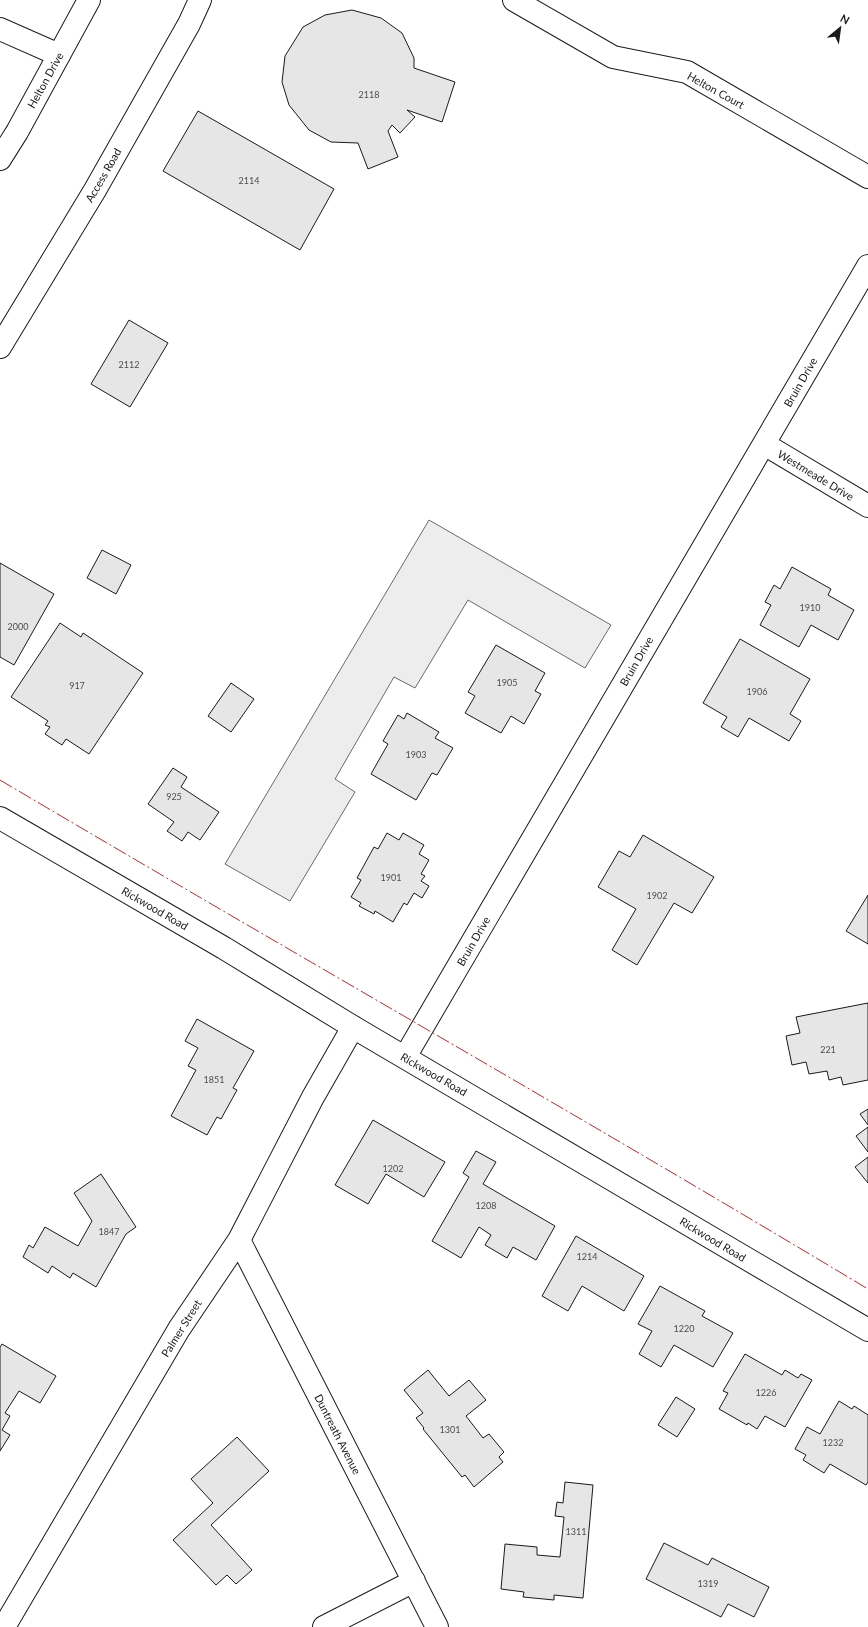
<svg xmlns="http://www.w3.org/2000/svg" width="868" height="1627" viewBox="0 0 868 1627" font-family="Lato,sans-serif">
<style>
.built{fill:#ededed;stroke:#6a6a6a}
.building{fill:#e6e6e6;stroke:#1a1a1a}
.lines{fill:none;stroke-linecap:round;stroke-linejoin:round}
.minor-casing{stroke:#1a1a1a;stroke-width:24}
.major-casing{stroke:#1a1a1a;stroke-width:24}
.minor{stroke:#fff;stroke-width:22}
.major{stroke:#fff;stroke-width:22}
.power{stroke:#c62828;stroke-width:1;stroke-dasharray:14 3 2 3;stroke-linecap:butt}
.labels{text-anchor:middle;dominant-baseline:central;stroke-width:3;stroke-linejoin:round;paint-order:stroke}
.number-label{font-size:9px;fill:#4d4d4d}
.street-label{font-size:11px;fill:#1a1a1a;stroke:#fff}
</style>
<rect width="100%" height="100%" fill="#fff"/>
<path class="built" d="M429,520L611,625L585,668L468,600L415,688L394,677L335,779L355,792L290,901L225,864Z"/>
<path class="building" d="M352,10L381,18L402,33L414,58V68L455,82L442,122L407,110L415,117L400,133L392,125L388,131L398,157L368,169L358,143L331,142L309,130L289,105L282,82L285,56L303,27L325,15Z
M198,111L334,189L300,250L163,171Z
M129,320L168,343L130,407L91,384Z
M102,550L131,565L116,594L87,578Z
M0,563L54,594L14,665L0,657Z
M792,567L831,589L828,595L854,610L838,640L811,625L799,647L760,625L771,605L765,602L774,585L780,589Z
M60,623L81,637L83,633L143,673L89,754L66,739L62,745L45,734L50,727L45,725L48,721L11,697Z
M740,639L810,679L790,714L801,721L789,741L749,718L738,737L721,727L727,717L703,703Z
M496,645L545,673L535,691L541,694L524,724L511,716L501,733L465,713L475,696L468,692Z
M231,683L254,699L231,732L208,716Z
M407,713L439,732L435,738L453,748L437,775L432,773L416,800L371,774L388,744L383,741L398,715L404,719Z
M173,768L187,777L181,787L219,812L200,840L188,832L182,841L167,831L174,822L148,804Z
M387,833L399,840L403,833L424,845L419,854L429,860L421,874L425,876L421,881L429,886L422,898L414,893L407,905L404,903L393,922L375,911L374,914L359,906L361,903L351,897L361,880L357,878L374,847L378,849Z
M643,835L714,877L692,913L674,903L637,965L612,950L636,909L598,887L619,851L630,857Z
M868,895V944L846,931Z
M868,1003V1080L843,1085L841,1077L829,1080L827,1071L809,1074L806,1062L792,1065L786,1036L800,1033L796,1017Z
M197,1019L254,1051L233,1088L237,1090L221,1119L217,1117L207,1135L171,1116L196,1070L188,1066L198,1048L185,1041Z
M868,1109V1125L860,1114Z
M373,1120L445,1162L424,1197L386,1174L368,1204L335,1185Z
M868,1127V1152L856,1136Z
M476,1151L496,1162L483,1184L555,1226L536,1260L513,1247L507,1258L485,1245L491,1235L479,1227L461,1258L432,1241L469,1177L463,1173Z
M868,1157V1183L855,1167Z
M101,1174L136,1227L126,1234L96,1287L73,1273L70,1278L52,1266L48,1273L23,1257L29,1245L33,1248L45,1227L78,1246L92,1221L74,1193Z
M576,1236L644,1276L624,1311L582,1286L568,1311L542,1296Z
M660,1286L705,1311L702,1316L733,1333L713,1367L674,1345L661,1367L639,1354L652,1331L638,1324Z
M2,1344L56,1376L40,1403L19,1391L5,1413L10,1416L2,1430L10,1435L0,1451V1347Z
M745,1354L782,1375L785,1370L798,1378L801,1374L812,1380L785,1427L765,1416L757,1429L748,1423L747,1425L719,1409L728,1393L723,1391Z
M428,1370L449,1396L469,1380L486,1400L466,1416L483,1438L489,1434L504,1452L499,1457L503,1462L474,1487L465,1475L462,1477L423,1429L424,1428L416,1418L423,1413L404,1390Z
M676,1397L695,1409L677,1437L658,1425Z
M839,1401L852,1409L854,1406L868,1415V1482L866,1485L830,1464L824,1473L803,1460L806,1455L795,1449L807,1427L820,1434Z
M237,1437L269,1471L211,1525L252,1570L236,1584L227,1575L216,1585L173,1540L213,1503L191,1479Z
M565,1482L593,1485L583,1598L554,1595V1600L523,1597L524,1592L501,1589L505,1544L537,1547V1555L560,1557L564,1517L555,1516L557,1502L563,1503Z
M664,1543L708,1565L712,1558L769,1587L754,1617L728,1604L721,1617L646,1579Z"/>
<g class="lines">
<g class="minor-casing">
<path id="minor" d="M514,0L613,57L687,72L868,177
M0,29L59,55
M0,347L95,190L189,24L200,0
M764,444L868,506
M405,1057L868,266
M239,1240L437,1627
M4,1627L179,1329L239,1240L313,1097L353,1027
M324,1627L414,1581"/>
</g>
<g class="major-casing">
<path id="major" d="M0,159L17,132L89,0
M0,818L224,948L353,1027L868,1330"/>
</g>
<use href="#minor" class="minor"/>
<use href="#major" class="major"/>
<path class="power" d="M0,780C289,951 580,1116 868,1289"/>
</g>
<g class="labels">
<g class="number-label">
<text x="369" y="94">2118</text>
<text x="249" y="180">2114</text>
<text x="129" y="364">2112</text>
<text x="810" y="607">1910</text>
<text x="18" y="626">2000</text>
<text x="507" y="682">1905</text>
<text x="77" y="685">917</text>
<text x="757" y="691">1906</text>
<text x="416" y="754">1903</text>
<text x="174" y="796">925</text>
<text x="391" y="877">1901</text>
<text x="657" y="895">1902</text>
<text x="828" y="1049">221</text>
<text x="214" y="1079">1851</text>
<text x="393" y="1168">1202</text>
<text x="486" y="1205">1208</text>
<text x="109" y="1231">1847</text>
<text x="587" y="1256">1214</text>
<text x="684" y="1328">1220</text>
<text x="766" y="1392">1226</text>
<text x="450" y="1429">1301</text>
<text x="833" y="1442">1232</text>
<text x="576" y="1531">1311</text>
<text x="708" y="1583">1319</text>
</g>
<g class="street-label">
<text transform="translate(45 80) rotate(-61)">Helton Drive</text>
<text transform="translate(716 90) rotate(29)">Helton Court</text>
<text transform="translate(103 175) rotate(-60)">Access Road</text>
<text transform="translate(800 382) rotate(-60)">Bruin Drive</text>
<text transform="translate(816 475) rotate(31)">Westmeade Drive</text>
<text transform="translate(636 661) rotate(-60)">Bruin Drive</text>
<text transform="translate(155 908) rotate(30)">Rickwood Road</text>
<text transform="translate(473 941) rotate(-60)">Bruin Drive</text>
<text transform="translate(434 1074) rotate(30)">Rickwood Road</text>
<text transform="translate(713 1239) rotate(31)">Rickwood Road</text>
<text transform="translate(181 1328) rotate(-58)">Palmer Street</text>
<text transform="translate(338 1434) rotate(63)">Duntreath Avenue</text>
</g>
</g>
<g transform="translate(840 28) rotate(29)" stroke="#ffffff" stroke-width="3" paint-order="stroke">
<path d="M0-3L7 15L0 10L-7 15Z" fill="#1a1a1a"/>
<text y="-6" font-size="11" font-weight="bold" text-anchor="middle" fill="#1a1a1a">N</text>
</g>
</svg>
